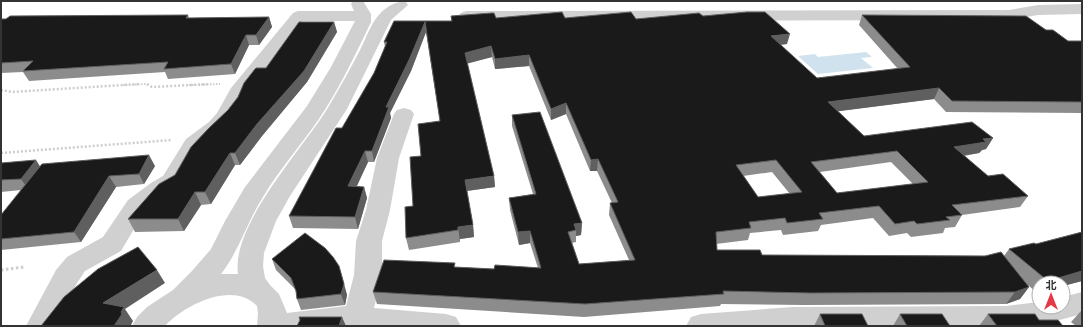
<svg xmlns="http://www.w3.org/2000/svg" width="1083" height="327" viewBox="0 0 1083 327" font-family="'Sofia Sans Condensed','Noto Sans SC',sans-serif">
<style>
.water{fill:#cfe2ee}
.lines{fill:none;stroke-linecap:round;stroke-linejoin:round}
.path-far2{stroke:#cdcdcd;stroke-width:2;stroke-dasharray:1.5 1.5;stroke-linecap:butt}
.path-far1{stroke:#cdcdcd;stroke-width:2.5;stroke-dasharray:2 2;stroke-linecap:butt}
.path{stroke:#cdcdcd;stroke-width:3;stroke-dasharray:2.5 2.5;stroke-linecap:butt}
.minor{fill:#d0d0d0;fill-rule:evenodd}
.wall{fill:#8c8c8c;fill-rule:evenodd}
.shaded-wall{fill:#5f5f5f}
.building{fill:#1a1a1a;stroke:#5f5f5f;fill-rule:evenodd}
</style>
<rect width="100%" height="100%" fill="#fff"/>
<path class="water" d="M866,52L872,57L861,58L873,68L818,74L798,56L815,54L818,57Z"/>
<g class="lines">
<path class="path-far2" d="M123,85L146,84L149,85
M189,85L220,84"/>
<path class="path-far1" d="M147,84L152,87L211,84
M1,90L12,92L140,84
M1,153L172,140"/>
<path class="path" d="M1,270L24,267"/>
<path class="minor" d="M353,1H363L371,14V22C357,51 343,81 326,108C307,139 281,166 263,197C247,222 239,251 221,274H238C231,224 304,148 329,106C340,87 351,68 361,48C366,38 371,24 378,16C384,8 396,0 406,2L408,5L391,20L347,109L290,196L276,221L264,253L263,266L265,278L270,285L279,294L287,313L346,306L354,275L356,241L366,210L377,158L394,114L397,110L404,108L411,110L414,114L399,158L390,210L382,241V275L374,308L446,314L456,317L461,326H257L258,313L257,306C233,280 184,305 165,326H132L137,317L147,307L173,290L192,271L211,249L225,221L245,187L307,106L331,67L355,21H302L247,93L241,108L231,121L223,130L202,147L180,186L167,193L144,212L121,251L85,271L77,283L56,326H26L56,270L67,257L103,237L128,200L151,183L163,176L186,139L209,122L217,113L231,88L293,13L298,11H354L351,4Z
M1082,4V14L1038,15L1009,20L466,21L461,19L458,16L461,13L466,11L1009,10L1038,5Z
M1082,292V314L1037,326H686L691,317L701,314L793,307L1006,306L1039,302V307H1063V297Z"/>
</g>
<path class="wall" d="M188,15L189,18L269,17L272,27L259,45H249L235,74L168,79L165,72L29,81L23,72L1,73V19Z
M862,15L1046,30L1068,41H1082V113L946,112L934,99L838,111L864,136L993,138L986,149L982,150L979,153L964,156L988,176L1028,196L1020,207L962,215L955,227L945,228L943,233L911,237L907,233L889,236L873,218L821,225L818,231L783,235L781,230L750,233L748,240L716,244L717,250L762,255L1004,256L1009,249L1036,244L1082,232V281L1063,286V283H1039V293L1038,294L1028,285L1029,287L1020,299L1006,304L804,305L721,304L720,306L584,317L377,304L373,292L455,267L494,269L538,268L530,243L519,245L510,210L509,198L533,194L512,126V115L582,223L581,235L576,236V242L572,243L579,264L629,260L609,215L610,203H612L597,171H590L566,114L551,120L529,66L495,69L492,57L467,63L494,176L495,187L467,191L473,225L474,237L460,239V242L409,250L406,238L413,206L421,156L440,121L426,32L411,71L390,113L391,118L374,162H368L357,186L364,187L367,198L358,229L293,228L289,216L342,128L374,73L385,47L384,42L451,21V16L496,18L636,19L703,16L787,44L780,45L817,78L898,69L859,25ZM891,162L913,184L837,193L820,172ZM772,172L790,194L758,197L743,176Z
M334,22L337,32L307,82L262,136L240,165H235L211,204L201,205L184,231L135,232L128,219L175,175L228,110L266,68Z
M1,163L40,167L155,166L144,184L116,187L81,242L1,250V215L21,190L1,192Z
M272,259L342,277L347,295L345,305L301,310L297,299L296,291L295,289L276,270Z
M1081,311H1082V326H1076L1071,322Z
M820,314L825,326H814Z
M900,314L950,326H893Z
M988,314L1039,320L1063,326H979Z"/>
<path class="shaded-wall" d="M269,17L272,27L259,45L256,35Z
M334,22L337,32L307,82L262,136L240,165L235,153Z
M425,22L426,32L411,71L390,113L391,118L374,162L372,151L386,107Z
M790,34L787,44L768,46L771,36Z
M246,35L249,45L235,74L231,64Z
M491,46L492,57L466,64L465,53Z
M529,55V66L495,69V59Z
M939,88L934,99L825,113L828,102Z
M566,103V114L551,120V109Z
M993,138L986,149L982,150L979,153L947,158L954,147L983,139Z
M365,151L368,162L351,198L348,186Z
M230,153L235,165L211,204L205,192Z
M149,155L155,166L144,184L139,174Z
M598,159L597,171H590L591,160Z
M36,160L43,171L28,189L21,179Z
M109,176L116,187L81,242L74,232Z
M494,176L495,187L466,191L465,180Z
M364,187L367,198L358,229L355,217Z
M195,192L201,205L184,231L178,219Z
M582,223L581,235L576,236V230L574,224Z
M473,225L474,237L460,239V242L458,227Z
M530,231V243L519,245L518,232Z
M339,266L347,295L345,305L341,294Z
M157,270L165,283L125,309L133,321L131,325V326H114L103,303Z
M1082,271V281L1063,286V283H1047L1048,281Z
M1029,287L1020,299L1006,304L1015,292Z
M342,317L346,326H339Z"/>
<path class="building" d="M562,12L565,18L631,12L636,19L699,13L703,16L747,12H765L790,34L771,36L817,78L910,67L862,15L1026,16L1046,30H1053L1068,41H1082V102L952,101L939,88L828,102L864,136L972,122L993,138L983,139L986,142L954,147L988,176L1003,174L1028,196L952,205L962,215L946,217L950,220L917,224L914,221L895,224L879,206L819,213L823,219L787,223L785,218L749,222L751,228L716,232L717,250H760L762,255L985,256L1001,252L1029,287L1015,292L810,293L723,291L724,294L585,304L373,292L384,260L455,263L454,267L494,269L495,265L541,268L530,231L518,232L509,198L536,194L512,115L540,112L582,223L574,224L576,230L568,232L579,264L635,260L610,203L618,202L598,159L591,160L566,103L551,109L529,55L495,59L491,46L465,53L494,176L465,180L473,225L458,227V230L406,238L405,207L413,206L410,157L421,156L418,124L440,121L425,22L409,60L386,107H389L372,151H365L348,186L364,187L355,217L289,216L336,128H342L374,73L387,42H384L394,21H452L451,16L492,13H494L496,18ZM897,151L928,182L837,193L811,162ZM776,160L802,192L758,197L736,165Z
M188,15L186,18L269,17L256,35H246L231,64L164,69L168,62L23,71L33,61L1,63V19H6L10,16Z
M299,22H334L304,71L257,124L235,153H230L205,192H195L178,219H128L159,184L175,175L191,147L209,128L228,110L238,97L244,83L255,69L256,68H266Z
M149,155L139,174L109,176L74,232L1,239V215L42,164Z
M36,160L21,179L1,180V163Z
M1082,232V271L1048,281L1009,249L1034,243L1036,244Z
M305,233L325,248L333,257L339,266L344,284L341,294L297,299L296,291L291,278L272,259Z
M138,247L157,270L103,303L124,307L121,312L122,314L114,326H41L64,297L98,269Z
M820,314H862L868,326H825Z
M900,314H942L950,326H907Z
M988,314H1035L1039,320H1058L1063,326H997Z
M299,317H342L339,326H297L300,320Z"/>
<rect width="1083" height="327" fill="none" stroke="#333333" stroke-width="4"/>
<g transform="translate(1051 295)"><circle r="19" fill="#ffffff" stroke="#adadad"/>
<path d="M0-3L7 15L0 10L-7 15Z" fill="#e63946"/>
<text y="-6" font-size="11" font-weight="bold" text-anchor="middle" fill="#333333">北</text>
</g>
</svg>
